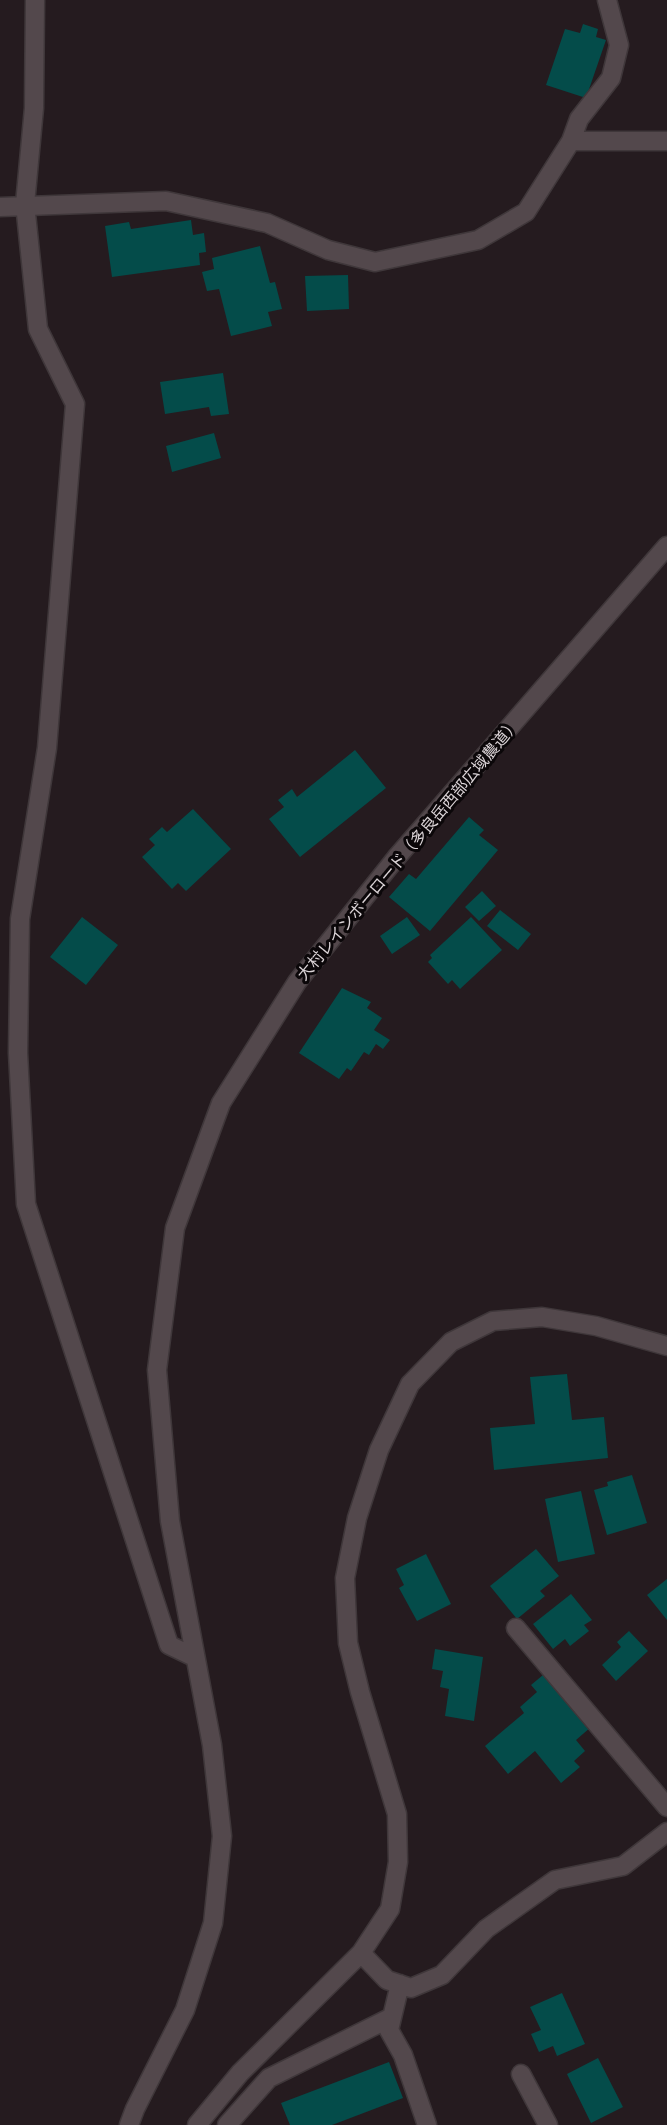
<svg xmlns="http://www.w3.org/2000/svg" width="667" height="2125" viewBox="0 0 667 2125" font-family="'IBM Plex Sans','Noto Sans JP',sans-serif">
<style>
.building{fill:#044c4a}
.lines{fill:none;stroke-linecap:round;stroke-linejoin:round}
.minor-casing{stroke:#3f373a;stroke-width:21}
.minor{stroke:#53484c;stroke-width:18}
.labels{text-anchor:middle;dominant-baseline:central;stroke-width:6;stroke-linejoin:round;paint-order:stroke}
.street-label{font-size:16px;fill:#dad3d6;stroke:#0b0709}
</style>
<rect width="100%" height="100%" fill="#251b1f"/>
<path class="building" d="M583,24L598,29L596,37L606,40L586,98L546,85L565,29L580,33Z
M191,220L193,235L204,233L206,252L199,253L200,265L112,277L105,226L129,222L131,229Z
M260,246L270,283L275,282L282,309L268,312L272,326L231,336L219,289L207,291L202,272L214,269L212,258Z
M348,275L349,309L307,311L305,276Z
M223,373L229,414L211,416L209,407L165,414L160,382Z
M214,433L221,458L172,472L166,446Z
M355,750L386,788L300,857L269,819L284,807L278,800L292,789L297,797Z
M193,809L231,849L186,891L178,883L172,889L142,857L155,845L149,839L162,827L167,832Z
M469,817L484,830L479,835L498,850L430,931L389,897L409,874L416,879Z
M482,891L496,906L479,921L465,907Z
M500,910L531,934L518,950L487,926Z
M82,917L118,945L86,985L50,957Z
M407,917L420,935L392,954L380,936Z
M471,917L502,950L460,989L452,980L448,984L428,962L432,958L430,955Z
M342,988L371,1002L367,1008L382,1018L374,1030L390,1040L383,1049L376,1044L369,1055L364,1052L351,1071L347,1068L339,1079L299,1053Z
M567,1374L572,1420L604,1417L608,1458L494,1470L490,1428L535,1424L530,1377Z
M632,1475L647,1523L607,1535L594,1490L608,1486L607,1482Z
M581,1491L595,1554L558,1562L545,1499Z
M536,1549L559,1576L540,1591L545,1596L517,1619L490,1586Z
M426,1554L451,1604L417,1621L399,1588L404,1585L396,1569Z
M667,1579V1620L647,1595Z
M571,1594L592,1620L584,1625L589,1631L570,1646L565,1639L553,1649L533,1624Z
M629,1631L648,1651L616,1681L602,1665L621,1647L617,1642Z
M435,1649L483,1657L474,1721L445,1716L449,1689L440,1687L443,1671L432,1669Z
M543,1675L591,1727L576,1740L585,1751L574,1761L580,1767L561,1783L535,1751L508,1774L485,1746L524,1713L520,1707L537,1692L531,1685Z
M562,1993L585,2044L557,2056L553,2046L539,2052L531,2034L541,2030L530,2007Z
M598,2058L623,2107L591,2123L567,2074Z
M389,2062L403,2098L332,2125H290L281,2103Z"/>
<g class="lines">
<g class="minor-casing">
<path id="minor" d="M35,0L34,108L25,204L38,329L75,404L47,748L20,919L18,1053L26,1204L169,1645L194,1657
M571,141L579,119L611,78L619,45L607,0
M0,207L166,201L267,223L328,250L375,262L478,240L526,212L571,141H667
M516,1628L667,1807
M361,1953L387,1980L411,1988L442,1975L486,1929L555,1880L623,1866L667,1832
M400,1984L389,2030L403,2055L427,2125
M521,2074L548,2125
M129,2125L135,2109L185,2010L213,1923L222,1836L212,1745L170,1521L157,1370L175,1228L221,1103L297,982L396,858L667,546
M197,2125L240,2073L361,1953L390,1909L398,1862L397,1814L360,1692L348,1643L345,1578L357,1518L379,1450L410,1384L451,1342L493,1321L542,1317L596,1326L667,1346
M227,2125L269,2078L392,2017"/>
</g>
<use href="#minor" class="minor"/>
</g>
<g class="labels">
<g class="street-label">
<text transform="translate(408 849) rotate(-50)">大村レインボーロード（多良岳西部広域農道）</text>
</g>
</g>
</svg>
